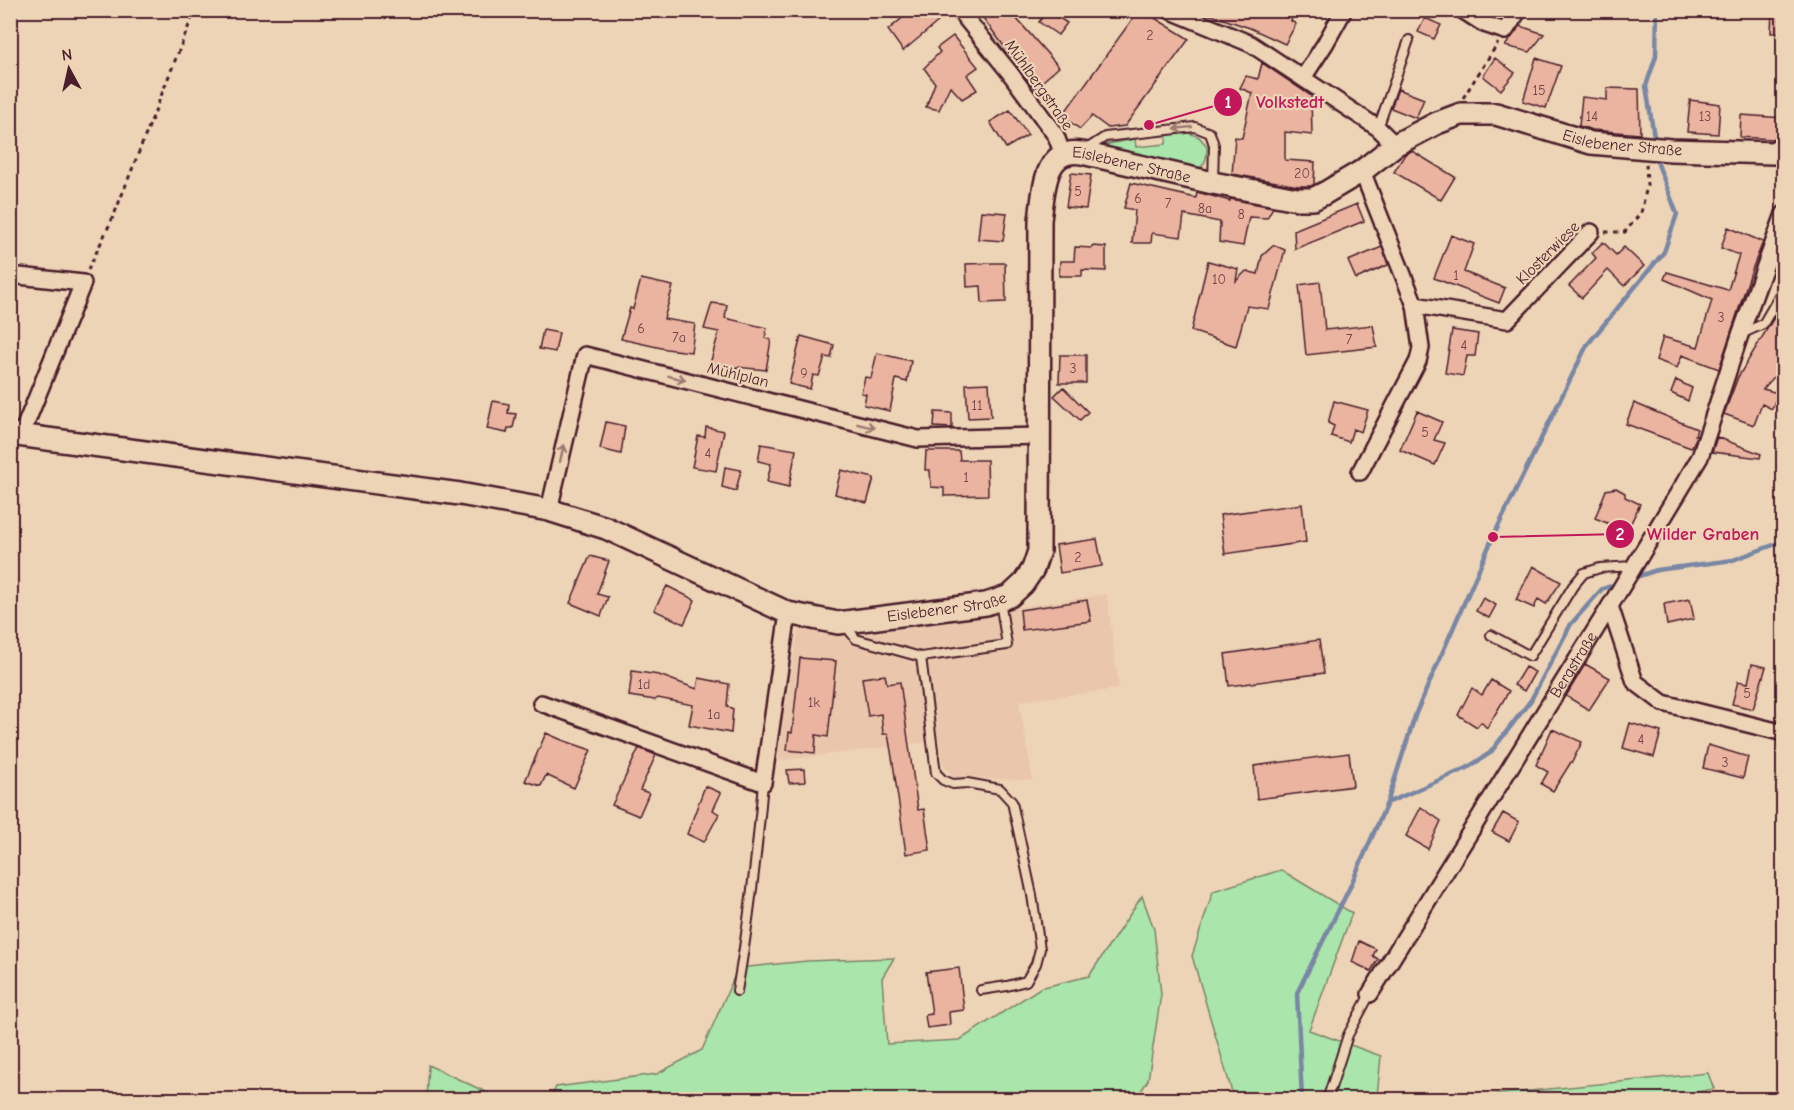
<svg xmlns="http://www.w3.org/2000/svg" width="1794" height="1110" viewBox="0 0 1794 1110" font-family="'Comic Neue',sans-serif">
<style>
.built{fill:#eac7ac}
.green{fill:#aae5ab;stroke:#7a826b;stroke-width:1.5}
.lines{fill:none;stroke-linecap:round;stroke-linejoin:round}
.stream{stroke:#7987a5;stroke-width:4.5}
.building{fill:#eab4a0;stroke:#4a1f2b;stroke-width:1.5}
.lane-casing{stroke:#4a1f2b;stroke-width:12}
.street-casing{stroke:#4a1f2b;stroke-width:20}
.secondary-casing{stroke:#4a1f2b;stroke-width:26}
.path{stroke:#4a1f2b;stroke-width:3;stroke-dasharray:4.5 4.5;stroke-linecap:butt}
.lane{stroke:#eed4b6;stroke-width:8}
.street{stroke:#eed4b6;stroke-width:15}
.secondary{stroke:#eed4b6;stroke-width:21}
.oneway{stroke:#9c7a70}
.labels{text-anchor:middle;dominant-baseline:central;stroke-width:4.5;stroke-linejoin:round;paint-order:stroke}
.number-label{font-size:14px;fill:#724448}
.street-label{font-size:16px;fill:#4a1f2b;stroke:#eed4b6}
.leader{fill:none;stroke:#c2185b;stroke-width:2}
.callout-dot{fill:#c2185b;stroke:#eed4b6;stroke-width:2}
.mark-label{font-size:18px;text-anchor:middle;font-weight:bold;fill:#fff}
.callout-label{font-size:18px;text-anchor:middle;font-weight:bold;fill:#c2185b;stroke:#eed4b6;stroke-width:4.5;stroke-linejoin:round;paint-order:stroke}
</style>
<rect width="100%" height="100%" fill="#eed4b6"/>
<filter id="ink" filterUnits="userSpaceOnUse"><feTurbulence type="fractalNoise" baseFrequency=".0167" numOctaves="2"/><feDisplacementMap in="SourceGraphic" scale="12" xChannelSelector="R" yChannelSelector="G"/><feConvolveMatrix kernelMatrix="1 2 1 2 8 2 1 2 1" color-interpolation-filters="sRGB"/></filter>
<g filter="url(#ink)">
<path class="built" d="M1107,594L1119,689L1019,701L1033,780L954,778L943,764L939,741L776,761L799,626L837,633Z"/>
<path class="green" d="M1189,133L1199,137L1207,146C1207,158 1206,164 1196,172L1101,147L1103,145L1135,139L1136,147L1166,144L1167,135Z
M1281,870L1352,913L1309,1030L1381,1056L1377,1097L1461,1098L1708,1073L1714,1089L1653,1100L1234,1099L1192,956L1213,891Z
M1142,896L1154,929L1161,994L1148,1080L1136,1099L550,1100L556,1087L657,1074L702,1050L738,968L807,961L894,958L882,978L887,1044L960,1040L1040,988L1089,976Z
M428,1065L501,1099H426Z"/>
<g class="lines">
<path class="stream" d="M1655,143L1646,86L1656,56L1657,10
M1633,578L1657,570L1733,560L1784,541
M1387,803L1467,768L1490,753L1531,700L1571,624L1602,589L1619,583
M1302,1100L1297,993L1349,889L1387,803L1416,713L1493,537L1587,345L1664,252L1677,214L1658,164L1657,155"/>
</g>
<path class="building" d="M912,10H930L939,21L903,51L888,30Z
M977,10H1009L1059,67L1035,88L1024,76L1023,74L1024,73Z
M1047,10L1067,23L1058,35L1039,22Z
M1139,10H1142L1189,39L1125,126L1108,128L1092,116L1080,129L1062,116Z
M1205,10H1295L1291,21L1296,24L1285,44L1250,28L1205,13Z
M1772,10H1784V33H1771Z
M1425,18L1441,25L1434,39L1418,32Z
M1520,26L1544,34L1530,52L1505,46Z
M953,36L978,67L967,75L977,90L962,99L950,86L939,110L926,107L935,83L924,68L940,52L937,48Z
M1495,58L1515,73L1501,90L1483,76Z
M1536,58L1561,66L1546,108L1523,101Z
M1262,63L1311,96L1312,135L1285,132V160L1315,162L1314,184L1311,186H1298L1232,174L1235,137L1242,138L1252,93L1240,88L1246,76L1258,79Z
M1607,88L1639,89L1640,134L1593,130L1579,126L1582,97L1607,100Z
M1398,89L1424,99L1416,118L1391,108Z
M1690,100L1720,104L1718,134L1687,132Z
M1010,110L1028,135L1006,148L990,122Z
M1741,115L1784,118L1779,135L1772,139L1740,137Z
M1412,151L1455,177L1441,200L1394,172L1405,154Z
M1071,173L1091,175L1086,209L1066,207Z
M1131,183L1196,198L1197,192L1230,201V199L1273,207L1267,218L1249,217L1243,246L1219,242L1220,222L1184,215L1181,237L1152,233L1151,243H1132L1135,210L1124,208Z
M1357,204L1364,221L1295,249L1294,230Z
M981,211L1007,213L1003,241L978,239Z
M1728,227L1763,242L1751,272L1719,369L1682,355L1677,368L1656,360L1663,337L1698,347L1712,300L1664,279L1667,272L1728,290L1739,255L1721,248Z
M1451,235L1474,244L1464,272L1505,288L1499,303L1434,278Z
M1603,242L1616,255L1624,247L1644,266L1624,286L1608,270L1582,298L1569,286L1596,258L1592,253Z
M1274,245L1285,250L1269,309L1247,306L1236,346L1191,331L1208,261L1238,269L1236,281L1246,271L1258,274L1262,256Z
M1092,246L1106,247V271L1082,270V276H1059L1060,261H1074L1075,247L1092,248Z
M1382,247L1388,265L1356,279L1348,261Z
M994,263H1005L1006,302L982,303L981,286L967,287L966,264Z
M641,279L673,286L664,319L695,324L691,352L666,349L621,339L630,308L633,309Z
M1320,282L1325,330L1373,325L1377,347L1306,355L1299,285Z
M1784,301V366L1763,389L1778,393L1772,409L1762,404L1754,425L1724,414L1738,377Z
M712,303L727,305L725,318L767,328L765,338L771,340L766,370L736,367V369L710,364L719,332L704,329Z
M543,330L559,333L555,352L539,349Z
M1452,330L1478,334L1475,356H1467L1463,376L1445,373Z
M801,336L834,345L831,358L825,357L819,376L813,375L810,389L789,384Z
M877,353L911,361L907,382L896,379L890,411L864,405L866,394L861,393L865,377L871,378Z
M1060,355H1086V383H1059Z
M1676,380L1692,388L1688,401L1671,393Z
M989,383L991,417L968,418L966,384Z
M1063,387L1088,412L1080,420L1054,396Z
M493,401L509,404L508,413L516,414L513,428H508L507,433L487,429Z
M1334,401L1368,410L1361,432L1353,429L1349,442L1331,436L1334,426L1328,423Z
M1634,403L1697,429L1695,435L1697,436L1691,448L1626,424Z
M1417,411L1442,422L1434,440L1445,443L1435,465L1400,450Z
M935,412L952,413V428L934,427Z
M606,422L625,426L621,454L600,449Z
M706,427L724,431L716,471L692,467L698,436L705,437Z
M1717,437L1761,454L1760,458L1712,452Z
M761,444L796,450L789,487L767,482L771,464L758,461Z
M926,451H959L960,460H987L988,495L944,496V488L931,487L930,470H925Z
M725,467L741,470L736,491L722,487Z
M841,470L874,478L867,503L835,494Z
M1616,488L1625,493V497L1640,504L1627,531L1595,518L1606,490Z
M1302,504L1306,542L1225,554L1220,515Z
M1097,539L1102,566L1060,573L1056,545Z
M590,556L609,561L597,594L608,597L601,616L570,603Z
M1533,566L1561,582L1546,604L1538,599L1534,608L1516,600Z
M667,586L695,600L684,624L654,610Z
M1483,598L1496,605L1489,618L1476,611Z
M1690,599L1694,619L1667,625L1664,604Z
M1087,600L1091,621L1022,630L1020,610Z
M1319,640L1324,673L1229,686L1225,654Z
M800,658L836,661L828,737L816,735L815,753L787,750L789,732L792,733Z
M1585,664L1610,678L1589,710L1566,696Z
M1752,664L1766,667L1753,709L1732,704L1738,681L1748,683Z
M1525,667L1535,672L1524,691L1514,685Z
M632,671L659,675L697,689L699,678L729,684L727,706L733,709L731,733L689,725L693,705L658,698L655,700L629,696Z
M885,675L887,684L900,682L918,810L924,809L930,850L906,854L893,763L888,734H883L881,714L868,716L862,678Z
M1491,680L1509,691L1487,728L1481,722L1477,727L1458,715L1472,688L1482,695Z
M1630,723L1661,732L1654,757L1623,748Z
M1552,729L1582,742L1572,762H1571L1553,791L1541,784L1548,772L1536,765Z
M546,733L562,740L591,750L574,788L546,775L541,786L525,781Z
M1708,745L1748,757L1743,778L1703,768Z
M639,748L656,755L640,790L649,793L639,816L612,805Z
M1349,753L1353,786L1257,799L1254,766Z
M804,769L805,782L789,783L787,770Z
M705,786L721,793L713,810L719,814L704,842L687,834Z
M1421,807L1441,821L1428,849L1406,836Z
M1503,813L1519,822L1509,841L1492,832Z
M1359,941L1376,949L1373,956L1378,959L1371,971L1352,962Z
M959,968L964,1010L949,1012L950,1025L927,1028L925,1015L932,1014L926,972Z"/>
<g class="lines">
<g class="lane-casing">
<path id="lane" d="M1378,128L1409,40
M1085,150L1105,137L1195,127L1210,133L1214,145L1213,182
M1741,334L1763,324L1784,288
M845,625L856,639L921,657
M1491,635L1530,656L1573,586L1584,573L1600,568L1633,566
M981,990L1007,986L1026,981L1036,964L1040,949L1032,895L1012,802L1000,789L967,783L953,784L943,780L936,773L921,657L1007,645L1000,601
M737,991C749,922 757,853 763,783
M1327,1100L1348,1035L1370,994"/>
</g>
<g class="street-casing">
<g id="street">
<path d="M959,10L1010,73L1056,136L1063,155"/>
<path d="M1169,10L1251,44L1378,128L1395,145"/>
<path d="M1462,10L1484,24L1505,31L1519,10"/>
<path d="M1303,78L1325,44L1344,10"/>
<path d="M10,275L83,283L21,436"/>
<path d="M1415,305L1507,320L1591,232"/>
<path d="M1360,472L1418,361L1421,348L1415,305L1362,171"/>
<path d="M549,510L585,355L918,439L1040,436"/>
<path d="M1610,606L1635,682L1663,703L1784,733"/>
<path d="M541,703L763,783L788,613"/>
<path id="s1" d="M1370,994L1610,606L1700,457L1740,335L1784,214"/>
</g>
</g>
<g class="secondary-casing">
<g id="secondary">
<path id="s2" d="M10,434L460,494L549,510L606,528L788,613L838,623L986,604L1010,596L1023,584L1033,569L1039,551L1040,220C1044,193 1043,147 1082,153L1213,183L1297,199H1313L1325,193L1362,171L1395,145L1437,123L1461,114H1496L1591,143L1671,150L1773,153L1784,147"/>
</g>
</g>
<path class="path" d="M1463,98L1498,43
M1605,232H1625L1641,213L1647,186L1646,163
M88,270L114,215L195,10"/>
<use href="#lane" class="lane"/>
<use href="#street" class="street"/>
<use href="#secondary" class="secondary"/>
</g>
<defs><path id="oneway-shaft" d="M-6 0H5M1.5-3L5.5 0L1.5 3" fill="none" stroke-width="1.6" stroke-linecap="round" stroke-linejoin="round" transform="scale(1.5)"/></defs>
<g class="oneway">
<use href="#oneway-shaft" transform="translate(1183 128) rotate(174)"/>
<use href="#oneway-shaft" transform="translate(677 378) rotate(14)"/>
<use href="#oneway-shaft" transform="translate(866 426) rotate(14)"/>
<use href="#oneway-shaft" transform="translate(562 453) rotate(-77)"/>
</g>
</g>
<g class="labels">
<g class="number-label">
<text x="1150" y="35">2</text>
<text x="1539" y="90">15</text>
<text x="1592" y="116">14</text>
<text x="1705" y="116">13</text>
<text x="1302" y="173">20</text>
<text x="1078" y="191">5</text>
<text x="1138" y="198">6</text>
<text x="1168" y="203">7</text>
<text x="1205" y="208">8a</text>
<text x="1241" y="214">8</text>
<text x="1456" y="275">1</text>
<text x="1219" y="279">10</text>
<text x="1721" y="317">3</text>
<text x="641" y="328">6</text>
<text x="679" y="337">7a</text>
<text x="1349" y="339">7</text>
<text x="1464" y="345">4</text>
<text x="1073" y="368">3</text>
<text x="804" y="373">9</text>
<text x="977" y="405">11</text>
<text x="1425" y="432">5</text>
<text x="708" y="453">4</text>
<text x="966" y="477">1</text>
<text x="1078" y="557">2</text>
<text x="644" y="684">1d</text>
<text x="1747" y="693">5</text>
<text x="814" y="702">1k</text>
<text x="714" y="714">1a</text>
<text x="1641" y="739">4</text>
<text x="1725" y="762">3</text>
</g>
<g class="street-label">
<text transform="translate(1039 85) rotate(55)">Mühlbergstraße</text>
<text stroke="none"><textPath href="#s2" startOffset="2080">Eislebener Straße</textPath></text>
<text stroke="none"><textPath href="#s2" startOffset="1558">Eislebener Straße</textPath></text>
<text transform="translate(1548 253) rotate(-45)">Klosterwiese</text>
<text transform="translate(738 375) rotate(14)">Mühlplan</text>
<text stroke="none"><textPath href="#s2" startOffset="966">Eislebener Straße</textPath></text>
<text stroke="none"><textPath href="#s1" startOffset="387">Bergstraße</textPath></text>
</g>
</g>
<path class="leader" d="M1149 125L1228 102M1493 537L1620 534"/>
<g class="callout-dot">
<circle cx="1149" cy="125" r="6"/>
<circle cx="1493" cy="537" r="6"/>
<circle cx="1228" cy="102" r="15"/>
<circle cx="1620" cy="534" r="15"/>
</g>
<g class="mark-label">
<text x="1228" y="108">1</text>
<text x="1620" y="540">2</text>
</g>
<g class="callout-label">
<text x="1290" y="108">Volkstedt</text>
<text x="1703" y="540">Wilder Graben</text>
</g>
<rect width="1794" height="1110" fill="none" stroke="#eed4b6" stroke-width="36"/>
<rect x="18" y="18" width="1758" height="1074" fill="none" stroke="#4a1f2b" stroke-width="2" filter="url(#ink)"/>
<g transform="translate(69 69) rotate(352)" stroke="#eed4b6" stroke-width="4.5" paint-order="stroke">
<path d="M0-4.5L10 22L0 15L-10 22Z" fill="#4a1f2b"/>
<text y="-9" font-size="16" font-weight="bold" text-anchor="middle" fill="#4a1f2b">N</text>
</g>
</svg>
